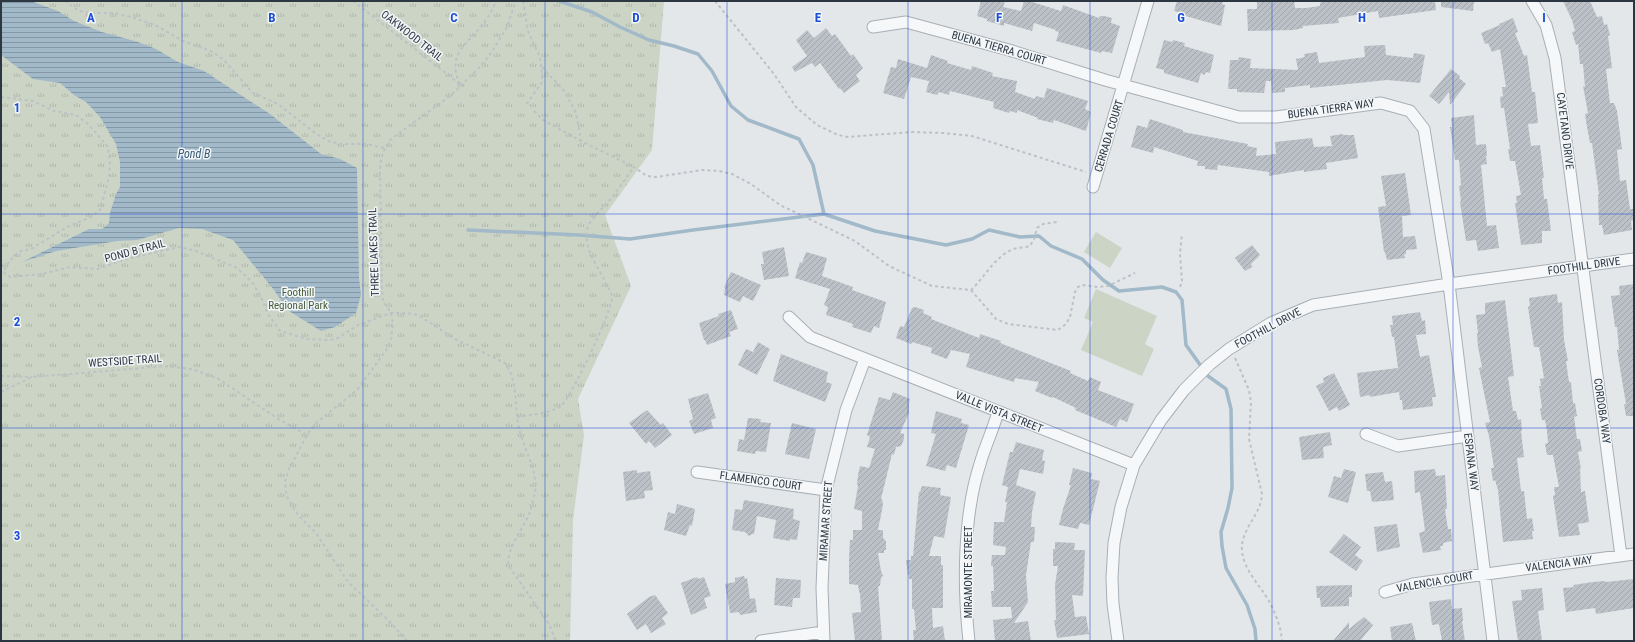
<svg xmlns="http://www.w3.org/2000/svg" width="1635" height="642" viewBox="0 0 1635 642" font-family="'Roboto Condensed',sans-serif">
<style>
.grass{fill:url(#grass-tufts)}
.garden{fill:#cbd4c5}
.water{fill:url(#water-rules)}
.lines{fill:none;stroke-linecap:round;stroke-linejoin:round}
.stream{stroke:#a1b9c8;stroke-width:3.5}
.building{fill:url(#building-hatch)}
.minor-casing{stroke:#a8afb4;stroke-width:13}
.path{stroke:#bdc1c6;stroke-width:2;stroke-dasharray:3 3;stroke-linecap:butt}
.minor{stroke:#f6f7f9;stroke-width:11}
.grid{fill:none;stroke:#1d4ed8;stroke-width:1;stroke-opacity:0.55}
.labels{text-anchor:middle;dominant-baseline:central;stroke-width:3;stroke-linejoin:round;paint-order:stroke}
.street-label{font-size:11px;fill:#2c3742;stroke:#f3f6f8}
.park-label{font-size:11px;fill:#455d3a;stroke:#f3f6f8}
.water-label{font-size:12px;font-style:italic;fill:#385a74;stroke:#f3f6f8}
.grid-label{font-size:13px;text-anchor:middle;font-weight:bold;fill:#1d4ed8;stroke:#f3f6f8;stroke-width:3;stroke-linejoin:round;paint-order:stroke}
</style>
<defs>
<pattern id="grass-tufts" width="24" height="20" patternUnits="userSpaceOnUse"><rect width="24" height="20" fill="#cbd4c5"/><path d="M3 7l-1-3M5 7V3M7 7l1-3M15 17l-1-3M17 17v-4M19 17l1-3" fill="none" stroke="#aeb7aa"/></pattern>
<pattern id="water-rules" width="6" height="5" patternUnits="userSpaceOnUse"><rect width="6" height="5" fill="#a1b9c8"/><path d="M0 2.5h6" fill="none" stroke="#8397a4"/></pattern>
<pattern id="building-hatch" width="6" height="6" patternUnits="userSpaceOnUse"><rect width="6" height="6" fill="#bbc1c7"/><path d="M-1 1l2-2M0 6l6-6M5 7l2-2" fill="none" stroke="#a1a6ac"/></pattern>
</defs>
<rect width="100%" height="100%" fill="#e3e7ea"/>
<path class="grass" d="M1,1H664L652,150L605,215L631,286L578,399L584,435L573,520L570,641H1Z"/>
<path class="garden" d="M1096,232L1122,248L1110,268L1084,252Z
M1096,289L1157,316L1145,344L1154,349L1142,376L1081,350L1093,322L1084,318Z"/>
<path class="water" d="M1,1H31L58,11L74,21L102,32L138,42L156,49L178,62L204,71L270,114L321,154L340,159L357,168L359,278L361,295L356,313L335,327L321,331L289,311L274,290L233,240L202,229L179,228L137,240L117,241L56,251L22,262L89,229H102L109,223L110,213L116,194L120,187V162L116,144L100,117L86,102L74,95L60,83L33,79L1,55Z"/>
<g class="lines">
<path class="stream" d="M559,1L592,12L620,27L649,40L674,46L698,54L712,71L731,106L748,120L799,139L813,165L824,214
M468,230L579,235L630,239L693,230L824,214L875,231L946,245L972,239L989,230L1020,237L1039,236L1051,246L1082,259L1103,280L1119,291L1162,287L1176,292L1182,300L1186,345L1208,376L1226,389L1231,409L1232,488L1228,508L1221,532L1222,546L1226,568L1247,605L1255,629L1256,641"/>
</g>
<path class="building" d="M981,1H1005L1003,7L1021,11L1024,1H1029L1061,11L1063,5L1099,18L1100,16H1104L1112,18L1111,23L1120,26L1112,53L1102,51L1101,53L1056,41L1059,32L1055,31L1056,30L1034,23L1032,31L1004,23V26L987,21V19L977,16Z
M1177,1H1223L1222,4L1225,5L1221,26L1182,15V13L1174,11Z
M1257,1H1294L1295,8H1306L1320,6V3L1323,2L1322,1H1435L1436,10L1379,18L1378,11L1338,18L1339,23L1303,26V28L1294,30L1248,31L1247,9H1257Z
M1441,1H1474L1473,11L1441,7Z
M1563,1H1590L1597,17L1602,16L1604,25L1607,24L1610,35L1608,36L1612,68L1606,69L1610,103H1614L1617,111L1622,149L1617,150L1620,181L1626,180L1630,209H1633L1634,220L1631,221L1632,230L1604,235L1602,225H1599L1598,195H1599L1592,143H1590L1587,127L1585,114L1588,113L1583,86L1585,87L1583,64H1580L1578,44L1576,45L1572,32L1575,31L1572,20Z
M1513,18L1518,32L1515,33L1524,56L1527,55L1532,92H1535L1538,123L1528,124L1531,146L1540,145L1544,178H1542L1544,199H1547L1551,231H1542V243L1521,245L1515,203H1517L1516,196L1521,195L1515,161H1510L1508,149H1510L1504,108H1501L1500,97L1503,96L1502,87H1506L1500,49L1492,52L1488,43L1485,44L1481,33L1500,25L1499,24Z
M826,28L832,36L835,34L851,56L853,54L863,68L856,75L860,81L844,93L840,88L839,89L820,63L815,67L812,63L795,72L792,67L807,56L796,40L807,30L814,38Z
M1164,40L1172,42L1173,40L1185,43L1184,46L1214,55L1210,73L1206,72L1204,75L1201,73L1198,83L1164,73V70L1156,68Z
M1385,45L1386,55L1413,58L1414,53L1425,55L1420,83L1387,80L1310,88V85L1285,88V92L1272,93L1271,81H1266L1264,93L1237,92V89H1228L1230,60H1238L1239,57L1251,59L1250,68L1298,70L1296,59L1305,57L1304,54L1317,52L1319,63L1365,57L1364,46Z
M931,55L948,61L947,63L971,70L972,66L993,73L992,76L1017,81L1015,92L1035,99L1036,96L1044,98L1047,88L1088,101L1085,109L1091,112L1086,131L1054,120L1053,123L1037,119L1038,118L1017,110V113L1010,111L1009,113L993,108L994,102L950,91L949,95L939,92L937,95L926,92L929,81L911,77L904,99L883,93L891,67L896,68L898,59L927,68Z
M1451,69L1460,76L1459,78L1466,84L1450,105L1449,92L1439,104L1429,96Z
M1474,115L1476,145L1486,144L1487,156H1486L1487,164L1481,165L1487,226L1496,225L1499,248L1478,251L1476,240L1466,241L1460,202L1461,201L1459,186L1461,185L1459,160H1455L1450,127H1452L1451,118Z
M1150,119L1183,130V132L1248,144L1247,146L1257,148L1256,156L1276,154L1275,142L1312,138L1314,147L1332,146L1330,136L1343,134V135H1354L1358,158L1326,163L1327,169L1304,172V170L1269,176V172L1218,165L1217,170L1205,169V166H1197L1198,161L1154,147L1153,153L1131,147L1137,125L1147,128Z
M1405,173L1411,215L1402,216L1403,237L1415,236L1417,249L1406,250V254H1404L1405,258L1387,260L1385,252H1384L1378,207L1386,206L1381,176Z
M1252,245L1260,255L1251,264L1252,267L1245,271L1235,258Z
M784,247L789,276L764,280L761,264H764L762,252Z
M806,252L827,258L822,276L853,287L852,290L886,302L879,328L874,326L871,333L852,327L853,324L826,315L828,307L824,305L830,289L795,278L800,262L802,263Z
M731,272L761,285L753,301L743,296L740,302L724,295L725,288L724,287Z
M1634,284V416H1626L1624,404H1626L1617,350H1619L1617,327H1615L1611,296L1620,295L1619,286Z
M1557,294L1558,303L1562,302L1564,340L1568,361H1566L1569,382H1571L1573,403H1575L1577,416L1574,417L1577,439H1580L1582,451L1578,452L1581,469H1580L1581,492L1585,491L1589,522L1578,524L1580,535L1559,537L1553,496L1555,495L1554,487H1559L1553,455H1547L1545,444L1548,443L1547,431L1545,420H1542L1540,409L1542,408L1539,386H1541L1540,379L1544,378L1539,347H1534L1528,307L1530,306L1529,298Z
M1505,300L1514,376L1508,377L1513,411H1516L1518,420L1521,419L1522,431H1521L1524,457L1517,458L1521,491H1524L1527,519L1532,518L1534,531H1532L1533,539L1503,542L1498,490L1495,480L1493,481L1491,468H1494L1489,436L1485,423L1490,422L1479,368L1482,367L1478,347L1477,334L1478,333L1476,315L1485,314V303Z
M915,307L924,310L923,313L932,317L931,319L979,338L980,334L1001,341L1000,343L1071,371L1070,373L1088,381L1090,377L1101,382L1098,390L1134,404L1127,422L1120,419L1116,427L1075,410L1076,408L1053,397L1052,398L1035,391L1039,382L1015,378L1014,382L966,367L970,354L951,350L947,359L931,353L932,348L912,342L911,344L896,338L900,326L904,327L912,308Z
M731,310L738,329L729,332L731,336L707,345L705,340H704L699,323L719,316L718,314Z
M1420,312L1422,321L1425,320L1426,334L1416,335L1420,357L1429,355L1436,397H1432L1433,406L1403,410L1402,400H1400L1399,392L1370,397V395L1360,397L1357,373L1398,368L1394,337H1392L1390,325H1393L1392,316Z
M758,342L770,349L757,375L738,365L746,349L753,352Z
M781,354L828,372L826,382L832,384L825,402L773,381Z
M1334,373L1350,405L1339,411L1337,407L1329,411L1316,386L1324,382L1323,378Z
M893,392L910,399L909,404V413L900,433L904,434V439L901,446L896,447L894,455L892,454L881,499H882L883,505L878,530H883V538L886,541V550H884V553H878L881,571L883,576L881,577L880,586H878L882,641H855L852,613L861,612L860,593L859,592L858,585L849,584V558L850,540H853V530H862V511L854,509L858,486L857,485L858,475L860,466L869,468L875,449L867,447L870,437L867,435L879,397L890,400Z
M708,393L716,418L711,420L713,428L694,434L689,421L693,419L688,399Z
M647,410L661,425L663,423L672,435L655,448L649,441L646,444L629,423Z
M936,411L962,419L961,423L969,425L956,468L947,465L945,471L926,466L936,434L931,433Z
M748,418L761,419L760,422L771,423L766,452L756,451L755,454L737,451L739,439L744,440Z
M792,423L816,429L809,459L785,454Z
M1330,432L1332,445L1323,447L1324,458L1302,460L1299,437Z
M1016,442L1044,450L1042,460L1045,461L1043,474L1020,469L1016,485L1036,492L1032,512L1031,527H1035L1034,542H1031L1026,575L1028,602L1014,623L1028,621L1031,641H995L993,620L1012,618L1011,607H992L991,591H994L993,566H991L992,555H1005L1006,547L993,545L994,522H1004L1007,502H1005L1008,487L1002,485L1010,452H1013Z
M1073,468L1092,473L1091,479L1100,481L1089,525L1080,523L1078,529L1059,525L1063,509L1071,485H1069Z
M1344,469L1356,472L1348,503L1328,497L1334,476L1341,478Z
M1435,469L1436,476L1445,475L1447,508L1445,510L1448,529H1451L1452,541L1443,543V546H1440L1441,550L1423,553L1419,533L1425,531L1420,492L1415,493L1414,471Z
M637,470V473L650,471L653,490L644,491L645,498L626,501L623,472Z
M1383,472L1385,482L1392,481L1394,500L1372,502L1370,491H1367L1365,474Z
M922,486L941,488L940,495L951,497L944,538L934,536L929,556H941V565H943V608H932L933,628L943,626L945,641H914L913,630H916L914,609H912V579H909V575H908L906,560H911V556H913L919,491L920,492Z
M744,500L794,509L793,519L800,521L797,540L790,539V541L773,538L776,520L757,516L754,534H752L749,536L745,532L732,530L735,509L742,510Z
M677,504L695,509L692,526L690,525L686,536L664,530L668,512L675,514Z
M1397,524L1400,547L1377,552L1374,527Z
M1344,534L1361,547L1355,555L1363,561L1356,571L1329,552Z
M1055,542L1075,543L1074,550H1085L1083,596L1072,595L1075,617L1086,616L1089,634L1057,638L1054,620H1056L1055,585L1058,566H1053V549H1055Z
M744,576L745,579L747,578L750,599L755,598L757,612L740,615L739,612L730,613L725,584L735,582V578Z
M697,577L698,579L704,577L711,596L704,598L707,608L691,615L681,583Z
M776,578L801,580L800,598H793L792,607L774,605Z
M1634,579V608L1596,614L1595,608L1566,612L1563,588L1574,587L1573,585L1593,582L1605,581L1606,582Z
M1352,585V597H1349V606L1321,607L1320,598H1317L1316,586Z
M1542,588L1544,610L1538,611L1542,641H1518L1512,601L1522,600L1521,590Z
M655,595L668,613L662,618L666,624L651,633L646,624L637,630L627,614L649,597Z
M1451,599L1452,609L1462,608L1463,621H1462L1465,641H1442L1439,624L1432,625L1429,602Z
M1364,617L1373,625L1360,641H1333L1349,622V629Z
M1412,623L1416,641H1392L1390,627Z"/>
<g class="lines">
<g class="minor-casing">
<path id="minor" d="M1532,1L1546,25L1555,58L1621,556
M873,27L906,22L1009,50L1105,80L1239,117H1276L1381,103L1410,111L1424,129L1449,284L1493,641
M1093,187L1148,1
M789,317L810,337L1134,465
M1366,434L1398,446L1468,436
M697,472L826,490
M1385,592L1413,584L1634,554
M761,641L823,632
M824,641L822,588L826,490L846,410L865,359
M969,641C963,587 963,516 980,464C985,446 993,430 998,412
M1118,641L1113,604L1112,578L1114,543L1121,507L1134,465L1161,420L1184,390L1209,365L1229,349L1271,323L1313,305L1449,284L1634,259"/>
</g>
<path class="path" d="M65,1L79,11L93,13H114L131,17L155,25L183,41L211,51L224,60L253,93L278,104L315,133L328,141L341,144H367L384,148
M353,1L461,85
M523,1L528,31L540,57L542,74V82L526,105
M715,1L774,74L796,107L817,125L838,135L848,137L911,132L943,133L972,136L1086,172
M542,67L565,92L576,113L581,140
M460,84C446,54 467,45 482,25C488,18 493,9 496,1
M1,97L33,101L54,111L76,115L88,124L108,147L110,164L109,177L100,210L91,217L67,227L31,249L21,251L10,260L3,272L10,277L42,274L70,267L98,269L126,259L179,247L196,251L237,268L252,282L261,297L268,314L280,331L307,339L330,340L338,338L358,325L391,313H406L418,315L455,339L505,363C519,382 514,407 519,428C523,448 538,470 535,491C534,497 532,505 530,512C523,530 508,545 508,565L549,624L556,641
M534,111L543,120L581,141L632,166L647,176L656,177L702,170L719,171L732,174L751,184L780,205L855,241L889,266L932,286L971,290C984,278 994,258 1011,250C1017,247 1024,248 1030,246L1034,239L1037,228L1043,224L1057,222
M1180,287L1182,281L1180,253L1182,234
M971,290L996,319L1008,324L1058,330L1066,324L1070,317L1075,292L1078,287L1082,285L1098,287L1108,286L1135,273
M1235,358L1249,390L1251,402L1249,439L1262,494C1261,516 1240,529 1242,551C1244,571 1261,586 1270,603C1276,615 1281,627 1282,641
M1,376L32,377
M1,392L32,377L164,366L192,369L217,378L280,420L307,435
M517,417C530,415 551,413 561,406C571,398 613,309 612,297C612,293 609,289 607,286C600,268 583,250 587,230C590,219 600,211 607,203C617,192 625,179 634,167
M407,641L390,622L348,582L316,533L298,515L288,499L286,492L285,481L289,469L307,435L315,424L357,390L387,349L391,339L393,324L391,313L383,301L382,289L380,169C381,157 383,150 391,139L450,96L478,69L489,56L506,29L516,1"/>
<use href="#minor" class="minor"/>
</g>
<path class="grid" d="M182,1V641M363,1V641M545,1V641M727,1V641M908,1V641M1090,1V641M1272,1V641M1453,1V641M1,214H1634M1,428H1634"/>
<g class="labels">
<g class="street-label">
<text transform="translate(412 36) rotate(38)">OAKWOOD TRAIL</text>
<text transform="translate(999 48) rotate(16)">BUENA TIERRA COURT</text>
<text transform="translate(1331 109) rotate(-8)">BUENA TIERRA WAY</text>
<text transform="translate(1565 131) rotate(83)">CAYETANO DRIVE</text>
<text transform="translate(1109 136) rotate(-73)">CERRADA COURT</text>
<text transform="translate(135 251) rotate(-15)">POND B TRAIL</text>
<text transform="translate(374 252) rotate(-92)">THREE LAKES TRAIL</text>
<text transform="translate(1584 266) rotate(-8)">FOOTHILL DRIVE</text>
<text transform="translate(1268 328) rotate(-28)">FOOTHILL DRIVE</text>
<text transform="translate(125 361) rotate(-4)">WESTSIDE TRAIL</text>
<text transform="translate(1602 411) rotate(82)">CORDOBA WAY</text>
<text transform="translate(999 412) rotate(22)">VALLE VISTA STREET</text>
<text transform="translate(1471 462) rotate(83)">ESPANA WAY</text>
<text transform="translate(761 481) rotate(8)">FLAMENCO COURT</text>
<text transform="translate(826 521) rotate(-86)">MIRAMAR STREET</text>
<text transform="translate(1559 564) rotate(-7)">VALENCIA WAY</text>
<text transform="translate(968 572) rotate(-90)">MIRAMONTE STREET</text>
<text transform="translate(1435 582) rotate(-10)">VALENCIA COURT</text>
</g>
<g class="park-label">
<text x="298" y="292">Foothill<tspan x="298" dy="13">Regional Park</tspan></text>
</g>
<g class="water-label">
<text x="194" y="154">Pond B</text>
</g>
</g>
<g class="grid-label">
<text x="91" y="22">A</text>
<text x="272" y="22">B</text>
<text x="454" y="22">C</text>
<text x="636" y="22">D</text>
<text x="818" y="22">E</text>
<text x="999" y="22">F</text>
<text x="1181" y="22">G</text>
<text x="1362" y="22">H</text>
<text x="1544" y="22">I</text>
<text x="17" y="112">1</text>
<text x="17" y="326">2</text>
<text x="17" y="540">3</text>
</g>
<rect width="1635" height="642" fill="none" stroke="#2c3742" stroke-width="4"/>
</svg>
